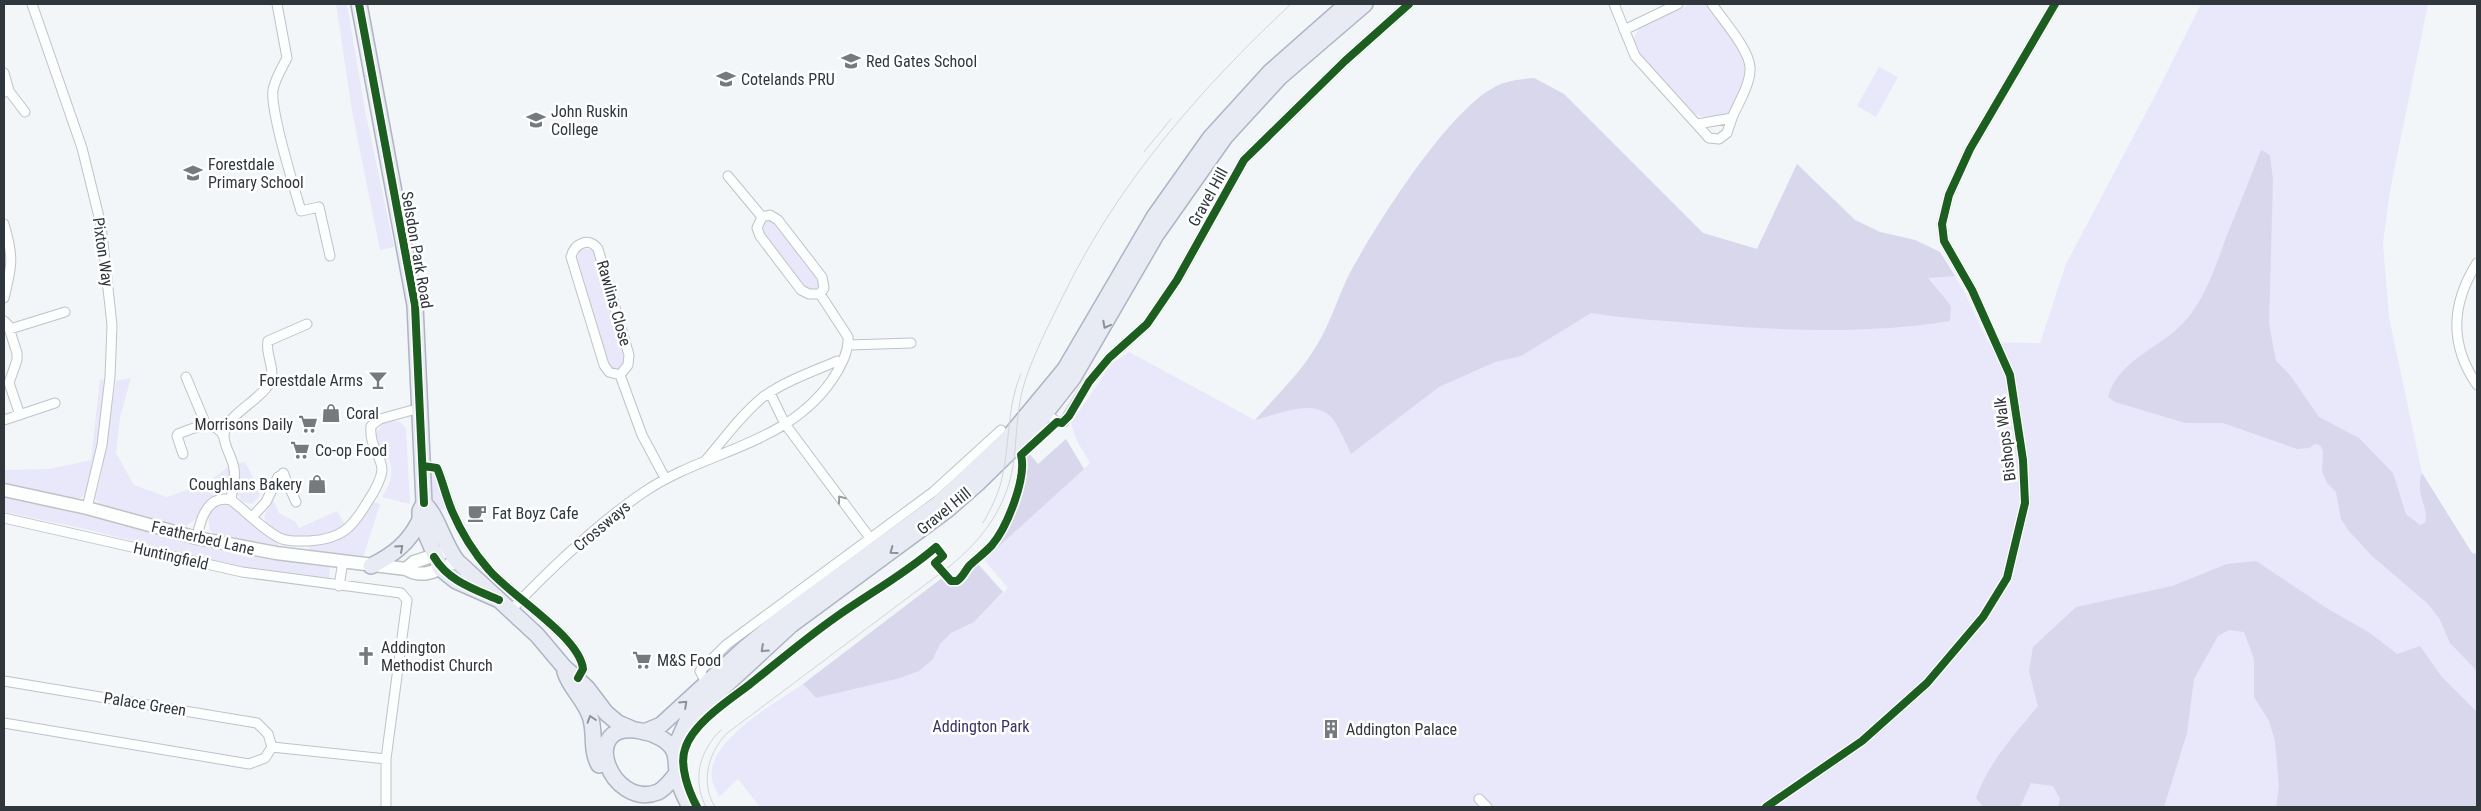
<svg xmlns="http://www.w3.org/2000/svg" width="2481" height="811" viewBox="0 0 2481 811" font-family="'Roboto Condensed',sans-serif">
<style>
.green{fill:#e8e8fa}
.forest{fill:#d8d7ec}
.lines{fill:none;stroke-linecap:round;stroke-linejoin:round}
.street-casing{stroke:#bec3c6;stroke-width:11}
.secondary-casing{stroke:#bec3c6;stroke-width:15}
.primary-casing{stroke:#adb4c3;stroke-width:18}
.street{stroke:#fdfefe;stroke-width:9}
.secondary{stroke:#fdfefe;stroke-width:12}
.primary{stroke:#e8ebf3;stroke-width:15}
.tram{stroke:#d3d4d4;stroke-width:1}
.cycleway-casing{stroke:#fff;stroke-width:11}
.cycleway{stroke:#1b5e20;stroke-width:8}
.oneway{stroke:#8c9198}
.oneway2{stroke:#969a9d}
.labels{text-anchor:middle;dominant-baseline:central;stroke-width:5;stroke-linejoin:round;paint-order:stroke}
.poi-label{font-size:16px;fill:#30373c;stroke:#fff;text-anchor:start}
.street-label{font-size:16px;fill:#30373c;stroke:#fff}
.park-label{font-size:16px;fill:#3c3161;stroke:#fff}
</style>
<rect width="100%" height="100%" fill="#f2f6f9"/>
<path class="green" d="M336,4H347L365,110L394,247L380,250L352,111Z
M1690,4H1707C1718,20 1738,42 1744,59C1748,70 1738,104 1729,113C1722,120 1704,118 1695,114L1643,59L1633,39L1640,27Z
M2201,4H2428L2390,191L2383,243L2389,317L2422,473L2472,553L2477,554V807H760L738,779L719,797C717,791 713,785 712,779C705,742 777,702 803,684L816,698L933,659L940,644L951,633L974,622L1008,588L984,560L1090,463L1077,441L1071,423L1112,363L1129,352L1255,420L1302,368L1323,335L1350,272L1398,194L1444,132L1480,96L1503,83L1534,78L1564,94L1703,233L1757,249L1797,164L1855,220L1880,232L1915,240L1940,252L1964,291L1988,342L2040,343L2066,264L2158,90Z
M1879,67L1898,77L1876,117L1857,106Z
M767,220C783,225 805,263 816,277L819,283L817,291L806,290L762,234L761,225Z
M583,248L592,250L595,253L624,355L623,365L617,370H613L606,363L577,259L579,251Z
M131,378L120,417L116,453L134,485L167,497L207,483L229,466L230,481L228,489L209,499L197,518L186,526L101,506L95,498L101,476L116,381Z
M100,379L104,380C102,403 97,475 86,493C82,498 78,499 72,500L4,484V470L49,469L91,460Z
M394,421L400,422L406,428L410,504L382,497C390,484 394,475 389,459L384,460L374,437L383,423Z
M245,462L260,491L259,497L252,504L243,502L237,495L239,478L238,463Z
M430,470L436,474L447,508L438,511L433,497Z
M4,497L89,516L245,556L330,567L329,580L242,568L85,529L4,512Z
M272,497L279,513L296,522L299,528L337,511L345,525C326,541 274,546 264,517Z
M373,501L380,504L363,558L309,551L310,546C347,540 353,533 373,501Z
M223,503H230L279,542L277,547L215,535L210,530L208,516L215,506Z"/>
<path class="forest" d="M1534,78L1564,94L1703,233L1757,249L1797,164L1855,220L1880,232L1915,240L1940,252L1955,276L1928,278L1951,306L1950,321C1869,334 1786,331 1704,324C1666,321 1628,319 1591,313L1521,356L1495,362L1439,387L1351,454C1346,443 1341,432 1335,422C1318,395 1279,414 1255,420C1279,393 1307,367 1323,334C1334,314 1340,291 1351,271C1376,225 1455,98 1504,83C1514,80 1524,79 1534,78Z
M2261,150L2270,155L2273,180L2269,324L2276,361L2290,375L2319,417L2359,438L2393,473L2406,514L2420,525L2425,523C2430,508 2414,495 2422,473L2472,553L2477,554V671L2450,643L2439,618L2427,603L2372,556L2348,530L2341,519L2336,492L2327,483L2322,471L2323,451L2320,445L2315,444L2309,448L2297,449L2223,423H2185L2115,402L2108,397C2117,363 2154,350 2177,329C2204,305 2215,267 2227,235C2239,207 2250,178 2261,150Z
M1066,439L1084,469L995,550C1008,522 1031,487 1024,456L1028,452L1038,464Z
M2256,561L2328,609L2370,633L2397,654L2420,646L2441,676L2477,712V807H2276L2279,787L2275,741L2269,721L2254,697V659L2244,632L2229,630L2218,636L2194,679L2187,733L2164,807H2058L2060,799L2053,786L2031,783L2020,807H1983L1976,798C1989,762 2014,735 2038,706L2029,671L2033,647L2076,607L2172,586L2227,564Z
M978,564L1003,592L974,622L951,633L940,644L933,659L919,671L900,678L816,698L803,684L942,578L951,584H959Z"/>
<g class="lines">
<g class="street-casing">
<path id="street" d="M32,4L82,148L101,225L112,325L110,377L102,445L87,508
M277,4L287,58C282,68 275,79 273,90C270,111 294,187 301,211L319,207L330,256
M1614,4L1635,56L1709,138L1719,139L1727,133L1732,118
M1624,30L1678,4
M4,73L9,91
M4,92L9,91L25,112
M1697,124L1732,118C1738,103 1751,84 1750,67C1749,49 1722,19 1712,4
M728,176L762,217
M4,224C14,257 12,266 4,298
M2477,263C2451,304 2449,344 2477,385
M4,321L8,325L17,353V360L9,383L20,415
M10,329L65,312
M849,345L911,343
M620,375L609,372L604,365L571,257C574,244 589,236 598,249L629,355L628,365L620,375L642,435L665,478
M186,377L206,425
M770,393L785,424L870,538
M1046,413L1057,422H1064L1089,382L1109,358L1147,324L1177,280L1244,160L1345,61L1409,4
M4,420L55,403
M183,454L177,436L178,434C194,428 214,417 224,437
M706,460C724,439 741,415 763,397C785,381 812,372 837,361L841,364
M423,466L437,468C443,482 446,497 452,511C461,532 474,553 489,570C510,595 580,637 583,669L578,678
M283,473L296,502
M231,500C232,490 236,479 234,469C233,458 224,447 224,436C224,415 261,401 270,382C276,368 265,355 268,341L307,324
M253,516L266,502L278,477L284,474
M4,518L242,572L401,593L407,600L386,759V807
M197,538C200,519 208,494 231,500C246,511 265,532 282,539C291,542 300,541 309,541C342,539 352,528 368,501C374,492 381,481 382,470C382,456 369,447 371,426L380,419L420,408
M339,586L343,561
M511,610C550,569 597,524 644,492C707,449 794,445 837,372C843,361 849,350 848,337L820,294L824,288L822,277L778,220L770,215L762,217L757,228L760,236L801,290L809,294H820
M4,681L257,723L268,734L272,747L265,758L249,764L4,723
M706,683L700,671L726,645L933,492L1001,430
M272,747L386,759
M1479,799L1487,807
M1766,807L1862,741L1927,683L1983,617L2007,578L2025,503L2023,460L2010,375L1972,290L1944,241L1942,224L1949,195L1970,149L2055,4"/>
</g>
<g class="secondary-casing">
<path id="secondary" d="M4,490L87,508L197,538L276,553L406,569C423,580 440,569 457,561
M406,569L414,562L444,552"/>
</g>
<g class="primary-casing">
<path id="primary" d="M359,4L415,305L424,503L420,511V520L441,569L456,581L499,600
M424,503C439,518 443,543 457,561L537,635L564,667L587,688L606,713L618,723L632,729
M371,566C393,555 409,543 420,520
M565,672C570,688 584,699 590,716C596,732 590,750 599,765
M644,732L661,725L746,647L784,616L939,503L1007,439L1065,369L1154,217L1210,138L1270,72L1347,4
M674,750L687,721L791,625L947,510L978,483L1033,429L1073,378L1156,235L1225,137L1280,77L1365,4
M677,773C671,780 666,788 658,792C611,811 576,719 641,731C652,733 667,739 673,749C677,756 676,765 677,772C678,784 684,796 690,807"/>
</g>
<use href="#street" class="street"/>
<use href="#secondary" class="secondary"/>
<use href="#primary" class="primary"/>
<path class="tram" d="M1144,152L1171,119
M983,523C992,507 1000,491 1003,473C1010,440 1007,406 1021,374
M706,807C692,780 699,751 721,730
M715,807C700,783 708,754 726,734L950,566C982,540 1006,508 1013,466C1017,440 1016,413 1023,388C1030,361 1051,320 1064,294C1118,183 1201,88 1291,4"/>
<g class="cycleway-casing">
<path id="cycleway" d="M359,4L415,305L424,503
M423,466L437,468C443,482 446,497 452,511C461,532 474,553 489,570C510,595 580,637 583,669L578,678
M434,557C448,581 474,589 499,600
M697,807C689,792 679,766 685,749C692,724 729,700 749,685C778,662 806,638 836,617C870,593 905,574 936,547L943,556L935,563L951,581H957C963,577 965,571 969,566C976,559 985,553 992,545C1007,527 1027,478 1021,455L1057,422L1062,423L1069,416L1089,382L1109,358L1147,324L1177,280L1244,160L1345,61L1409,4
M1766,807L1862,741L1927,683L1983,617L2007,578L2025,503L2023,460L2010,375L1972,290L1944,241L1942,224L1949,195L1970,149L2055,4"/>
</g>
<use href="#cycleway" class="cycleway"/>
</g>
<defs><path id="oneway-chevron" d="M-2-3.5L2.5 0L-2 3.5" fill="none" stroke-width="1.6" stroke-linecap="round" stroke-linejoin="round" transform="scale(1.25)"/></defs>
<g class="oneway">
<use href="#oneway-chevron" transform="translate(1106 325) rotate(118)"/>
<use href="#oneway-chevron" transform="translate(400 548) rotate(-42)"/>
<use href="#oneway-chevron" transform="translate(893 551) rotate(144)"/>
<use href="#oneway-chevron" transform="translate(764 649) rotate(137)"/>
<use href="#oneway-chevron" transform="translate(684 704) rotate(-43)"/>
<use href="#oneway-chevron" transform="translate(591 719) rotate(-108)"/>
</g>
<use class="oneway2" href="#oneway-chevron" transform="translate(841 499) rotate(-127)"/>
<defs>
<g id="school-bare" transform="scale(1.5)"><path d="M0-5L7-2L0 1L-7-2ZM-4 1L0 2.5L4 1V4Q0 6-4 4Z" fill="#747a7e" stroke="#fff" stroke-width="2.5" paint-order="stroke"/></g>
<g id="university-bare" transform="scale(1.5)"><path d="M0-5L7-2L0 1L-7-2ZM-4 1L0 2.5L4 1V4Q0 6-4 4Z" fill="#747a7e" stroke="#fff" stroke-width="2.5" paint-order="stroke"/></g>
<g id="bar-bare" transform="scale(1.5)"><path d="M-6-5H6L.8 .8V4.5H3.5V6h-7V4.5H-.8V.8Z" fill="#747a7e" stroke="#fff" stroke-width="2.5" paint-order="stroke"/></g>
<g id="shop-bare" transform="scale(1.5)"><path d="M-5-2.5h2.3a2.7 3.5 0 0 1 5.4 0H5L5.5 6h-11ZM-1.5-2.5h3a1.5 2.3 0 0 0-3 0Z" fill="#747a7e" stroke="#fff" stroke-width="2.5" paint-order="stroke"/></g>
<g id="supermarket-bare" transform="scale(1.5)"><path d="M-6-5.5h2.5l.6 2H6L4.5 2H-2.5L-4.4-4H-6ZM-1.5 3.2a1.3 1.3 0 1 0 .1 0ZM3 3.2a1.3 1.3 0 1 0 .1 0Z" fill="#747a7e" stroke="#fff" stroke-width="2.5" paint-order="stroke"/></g>
<g id="cafe-bare" transform="scale(1.5)"><path d="M-5.5-4.5H6V0H3Q3 3.5 0 3.5H-2.5Q-5.5 3.5-5.5 0ZM3-3.2v2h1.7v-2ZM-6 4.5H4V6H-6Z" fill="#747a7e" stroke="#fff" stroke-width="2.5" paint-order="stroke"/></g>
<g id="church-bare" transform="scale(1.5)"><path d="M-1.2-6h2.4v3.5h3.3v2.4h-3.3V6h-2.4V-.1h-3.3v-2.4h3.3Z" fill="#747a7e" stroke="#fff" stroke-width="2.5" paint-order="stroke"/></g>
<g id="building-bare" transform="scale(1.5)"><path d="M-4-6H4V6H1V3H-1V6H-4ZM-2.5-4.3h1.7v1.8h-1.7ZM.8-4.3h1.7v1.8H.8ZM-2.5-1h1.7V.8h-1.7ZM.8-1h1.7V.8H.8Z" fill="#747a7e" stroke="#fff" stroke-width="2.5" paint-order="stroke"/></g>
</defs>
<g fill-rule="evenodd">
<use href="#school-bare" x="851" y="61"/>
<use href="#school-bare" x="726" y="79"/>
<use href="#university-bare" x="536" y="120"/>
<use href="#school-bare" x="193" y="173"/>
<use href="#bar-bare" x="378" y="380"/>
<use href="#shop-bare" x="331" y="413"/>
<use href="#supermarket-bare" x="308" y="424"/>
<use href="#supermarket-bare" x="300" y="450"/>
<use href="#shop-bare" x="317" y="484"/>
<use href="#cafe-bare" x="477" y="513"/>
<use href="#church-bare" x="366" y="656"/>
<use href="#supermarket-bare" x="642" y="660"/>
<use href="#building-bare" x="1331" y="729"/>
</g>
<g class="labels">
<g class="poi-label">
<text x="866" y="61">Red Gates School</text>
<text x="741" y="79">Cotelands PRU</text>
<text x="551" y="111">John Ruskin<tspan x="551" dy="18">College</tspan></text>
<text x="208" y="164">Forestdale<tspan x="208" dy="18">Primary School</tspan></text>
<text x="363" y="380" text-anchor="end">Forestdale Arms</text>
<text x="346" y="413">Coral</text>
<text x="293" y="424" text-anchor="end">Morrisons Daily</text>
<text x="315" y="450">Co-op Food</text>
<text x="302" y="484" text-anchor="end">Coughlans Bakery</text>
<text x="492" y="513">Fat Boyz Cafe</text>
<text x="381" y="647">Addington<tspan x="381" dy="18">Methodist Church</tspan></text>
<text x="657" y="660">M&amp;S Food</text>
<text x="1346" y="729">Addington Palace</text>
</g>
<g class="street-label">
<text transform="translate(1208 197) rotate(-61)">Gravel Hill</text>
<text transform="translate(417 250) rotate(80)">Selsdon Park Road</text>
<text transform="translate(103 252) rotate(82)">Pixton Way</text>
<text transform="translate(614 303) rotate(74)">Rawlins Close</text>
<text transform="translate(2005 439) rotate(-97)">Bishops Walk</text>
<text transform="translate(944 511) rotate(-39)">Gravel Hill</text>
<text transform="translate(602 526) rotate(-40)">Crossways</text>
<text transform="translate(203 538) rotate(13)">Featherbed Lane</text>
<text transform="translate(171 556) rotate(13)">Huntingfield</text>
<text transform="translate(145 704) rotate(9)">Palace Green</text>
</g>
<g class="park-label">
<text x="981" y="726">Addington Park</text>
</g>
</g>
<rect width="2481" height="811" fill="none" stroke="#30373c" stroke-width="10"/>
</svg>
